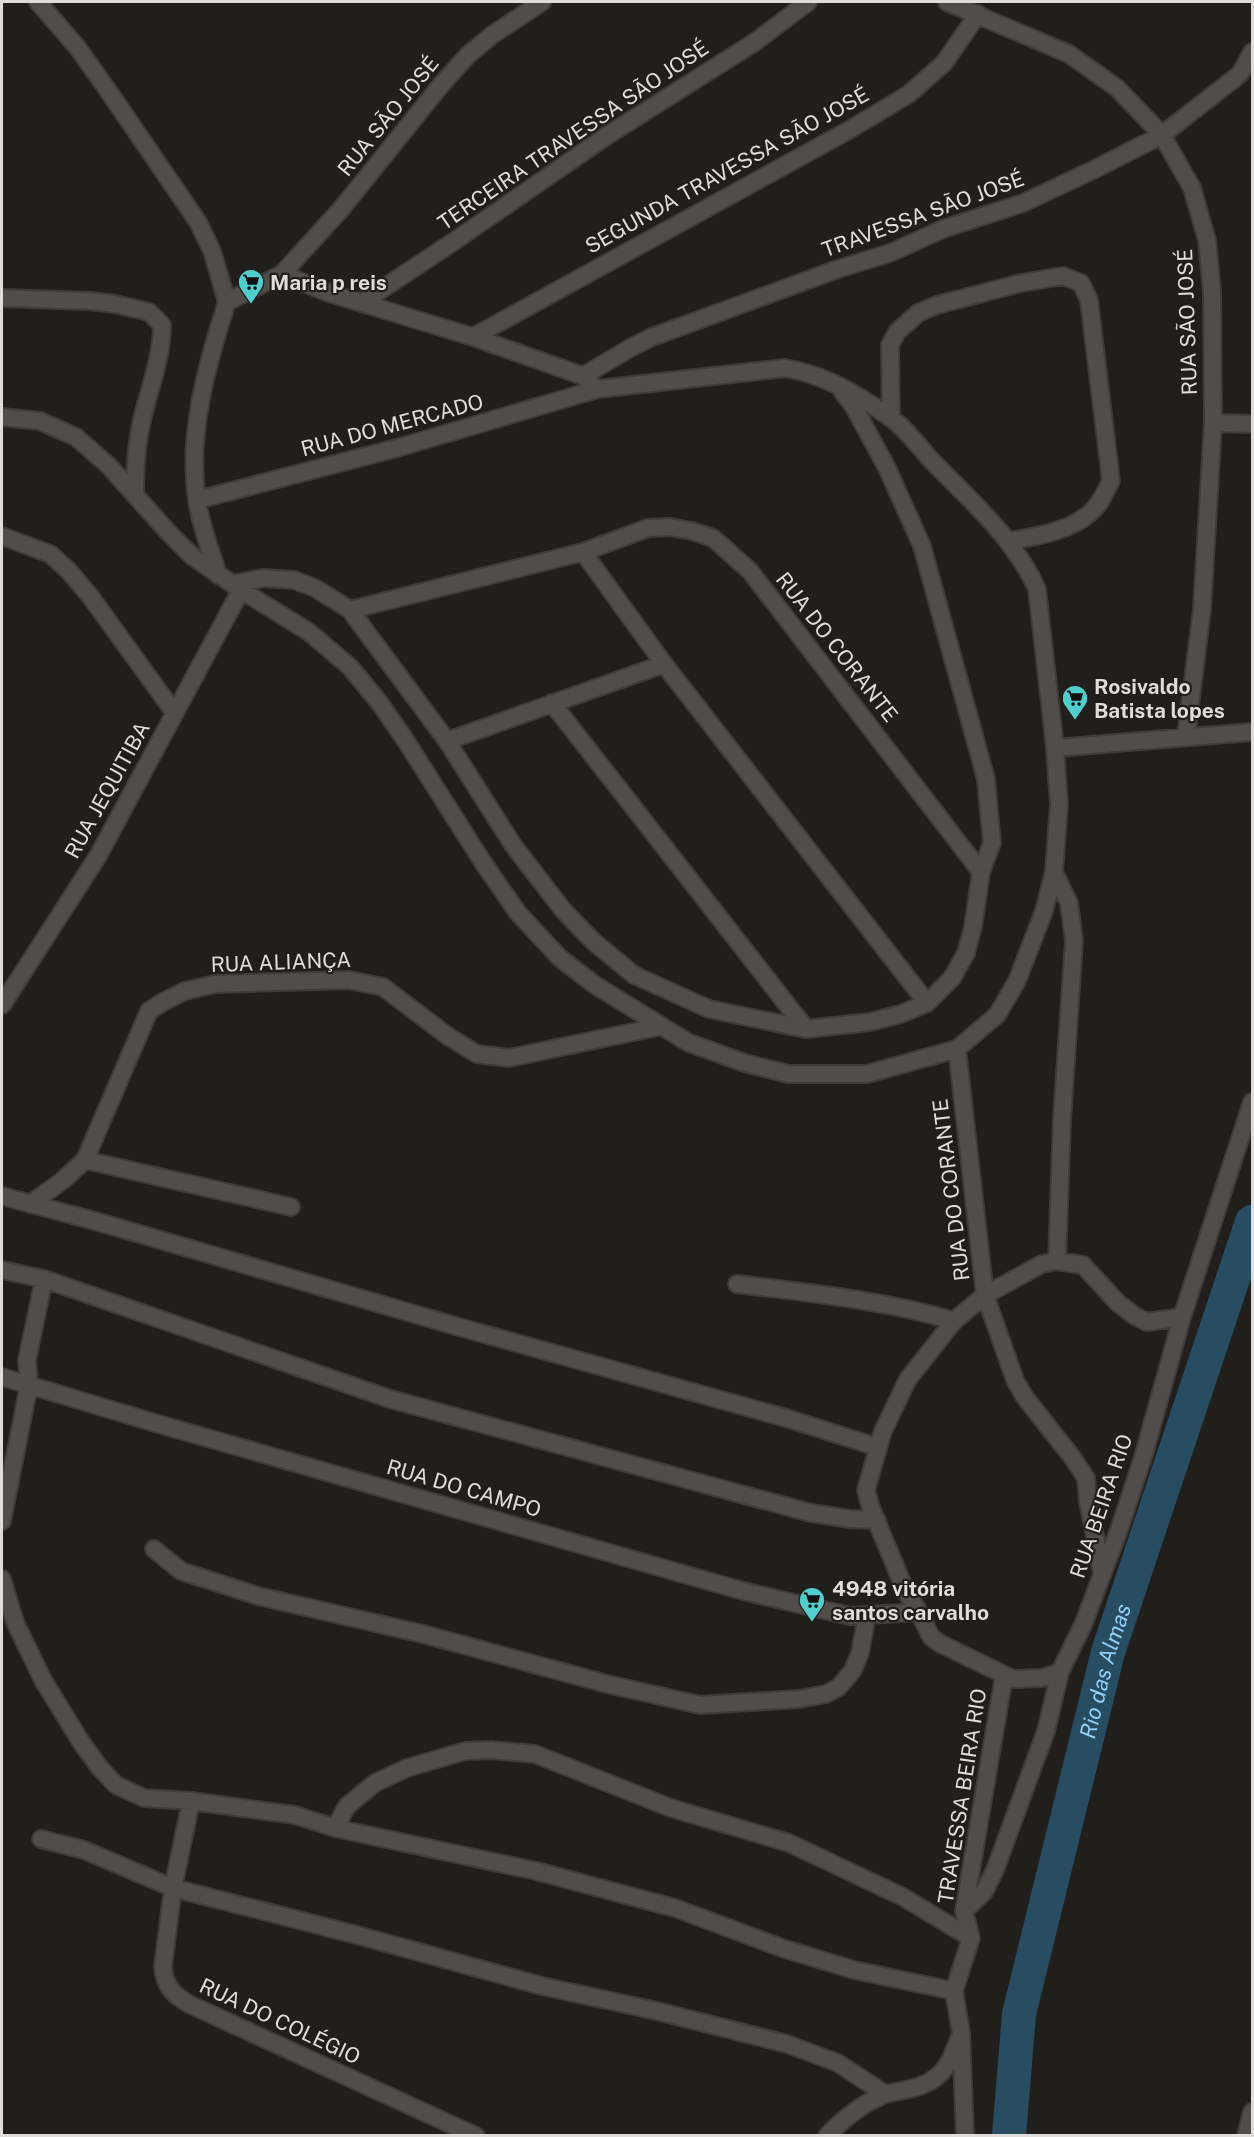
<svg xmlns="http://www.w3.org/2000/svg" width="1254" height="2137" viewBox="0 0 1254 2137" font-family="'Public Sans',sans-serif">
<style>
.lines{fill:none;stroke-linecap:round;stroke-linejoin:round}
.river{stroke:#284d62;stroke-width:34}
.minor-casing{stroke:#3d3c3a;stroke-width:20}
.tertiary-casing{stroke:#3d3c3a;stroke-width:20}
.minor{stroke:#504d4a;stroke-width:16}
.tertiary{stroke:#504d4a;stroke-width:16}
.labels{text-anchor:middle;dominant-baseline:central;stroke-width:4.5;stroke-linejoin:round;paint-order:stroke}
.street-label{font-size:21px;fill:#dedddb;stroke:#211f1c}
.poi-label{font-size:21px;font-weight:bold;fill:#dedddb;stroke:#211f1c;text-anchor:start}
.water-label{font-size:22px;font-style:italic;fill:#91d1f8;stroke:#211f1c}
</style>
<rect width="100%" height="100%" fill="#211f1c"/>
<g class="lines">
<path class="river" id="s1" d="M1009,2136L1019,2014L1108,1652L1252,1222"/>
<g class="minor-casing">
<path id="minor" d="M947,2L1069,54L1117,88L1162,135L1192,188L1207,240L1212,292L1213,423L1202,609L1186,737
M282,274L329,293L473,337L583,376L592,384
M2,298L90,301L115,304L149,312L162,325C162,358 149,389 142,420C136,445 135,469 135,494
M361,303L453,242L608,135L755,42L808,2
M473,337L849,130L909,94L944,63L978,14
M583,376L632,347L652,337L838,269L890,253L943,229L1023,203L1093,170L1162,135L1240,74L1252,52
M2,417L40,421L76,437L109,466L168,532L192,556L241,590L309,632L350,667L379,702L404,738L484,864L518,913L560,958L595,985L689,1043L745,1063L788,1074H867L957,1049L997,1015L1017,981L1044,911L1054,872L1059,804L1055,748L1037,589C1014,538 971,501 933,462C919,447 905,427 888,416C855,393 825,375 785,368L598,389L397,448L197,500
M891,417L890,345L897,332L918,313L937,305L1021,283L1063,276L1081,283L1089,300L1111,481C1105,492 1100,505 1090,513C1068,532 1037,536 1010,541
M1213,423L1252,424
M2,536L50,554L68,570L90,596L174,712
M583,552L664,664L927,1003
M218,575C211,550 200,525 197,500C187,434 207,364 227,302L282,274L342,208L441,85L468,55L492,35L542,2
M233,584L263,578L294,580L315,588L350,610L447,741L513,845L563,910L594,942L634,975L709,1009L806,1029L870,1022L901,1014L927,1003L952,978L966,953L973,927L981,872L992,843L986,779L922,546L887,468L854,407L842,391
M350,610L583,552L648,528L670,527L692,531L713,538L750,571L981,872
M552,703L806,1029
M447,741L664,664
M1055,748L1252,732
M1054,872L1069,903L1074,941L1062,1119L1057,1261
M2,1005L98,856L241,590
M957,1049L985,1295L1015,1380L1024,1396L1072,1457L1086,1478L1088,1501L1102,1573
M85,1160L291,1207
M2,1196L102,1223L459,1327L786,1418L877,1447
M30,1204L62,1181L85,1160L149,1011L163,1002L185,991L215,984L349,980L383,987L449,1037L477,1054L509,1058L662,1026
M2,1270L44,1279L390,1399L811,1513L850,1519L877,1520
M737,1284C809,1293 884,1300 954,1321
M2,1377L155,1423L743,1591L850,1616L919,1612
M2,1521L29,1385L27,1360L44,1279
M154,1549L181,1571L258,1596L423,1634L607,1684L700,1705L799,1699L826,1694L839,1687L853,1670L860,1653L867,1615
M2,1579L15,1622L43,1680L81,1742L100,1768L116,1785L144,1798L191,1801L173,1888L163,1966C164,1986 174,1996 191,2005L476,2136
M1060,1672L1042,1678L1013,1679L941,1644L931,1637L919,1612L906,1592L871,1508L866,1490L883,1431L908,1379L954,1321L985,1295L1042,1264L1057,1261L1083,1265L1118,1303L1135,1316L1147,1322L1182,1317
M191,1801L295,1815L335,1828L536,1871L675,1908L782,1948L854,1970L954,1991
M335,1828L347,1806L375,1783L407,1768L465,1751L491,1750L535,1754L671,1808L789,1843L903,1897L971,1938
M41,1839L84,1850L173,1888L357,1935L542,1986L657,2011L787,2044L838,2063L885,2094
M964,1911L984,1892L995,1870L1046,1731L1060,1672L1083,1625L1120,1527L1144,1454L1182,1317L1252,1102
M827,2136C843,2119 862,2104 883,2095C891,2092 901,2091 910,2089C940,2082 949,2067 959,2039
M965,2136L961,2033L954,1991L971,1938L964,1911L1004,1676
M1246,2136L1252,2112"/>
</g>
<g class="tertiary-casing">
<path id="tertiary" d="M38,2L77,47L107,89L198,222L212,251L227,302"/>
</g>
<use href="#minor" class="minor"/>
<use href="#tertiary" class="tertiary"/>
</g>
<defs>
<g id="supermarket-pin" transform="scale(1.35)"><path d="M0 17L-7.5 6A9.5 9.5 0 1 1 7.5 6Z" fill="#52cdcd" stroke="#211f1c"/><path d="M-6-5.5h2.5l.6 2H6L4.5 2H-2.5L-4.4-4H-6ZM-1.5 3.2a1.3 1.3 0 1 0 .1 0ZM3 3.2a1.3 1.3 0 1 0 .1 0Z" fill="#111"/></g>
</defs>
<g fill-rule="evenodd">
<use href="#supermarket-pin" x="251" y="282"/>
<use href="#supermarket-pin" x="1075" y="698"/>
<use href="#supermarket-pin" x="812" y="1600"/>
</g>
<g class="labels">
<g class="street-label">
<text transform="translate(388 116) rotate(-51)">RUA SÃO JOSÉ</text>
<text transform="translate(573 135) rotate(-34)">TERCEIRA TRAVESSA SÃO JOSÉ</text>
<text transform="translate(727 170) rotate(-29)">SEGUNDA TRAVESSA SÃO JOSÉ</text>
<text transform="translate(923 214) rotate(-20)">TRAVESSA SÃO JOSÉ</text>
<text transform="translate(1187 322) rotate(-92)">RUA SÃO JOSÉ</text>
<text transform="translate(392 425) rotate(-15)">RUA DO MERCADO</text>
<text transform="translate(837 647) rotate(52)">RUA DO CORANTE</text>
<text transform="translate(107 790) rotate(-61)">RUA JEQUITIBA</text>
<text transform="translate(281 962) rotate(-2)">RUA ALIANÇA</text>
<text transform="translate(951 1190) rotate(-97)">RUA DO CORANTE</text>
<text transform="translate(464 1488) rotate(16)">RUA DO CAMPO</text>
<text transform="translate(1101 1506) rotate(-71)">RUA BEIRA RIO</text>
<text transform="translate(962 1796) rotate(-81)">TRAVESSA BEIRA RIO</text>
<text transform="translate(280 2021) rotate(25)">RUA DO COLÉGIO</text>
</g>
<g class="poi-label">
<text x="270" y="282">Maria p reis</text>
<text x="1094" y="686">Rosivaldo<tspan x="1094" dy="24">Batista lopes</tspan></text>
<text x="832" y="1588">4948 vitória<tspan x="832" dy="24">santos carvalho</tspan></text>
</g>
<g class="water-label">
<text stroke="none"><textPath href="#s1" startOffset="476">Rio das Almas</textPath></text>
</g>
</g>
<rect width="1254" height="2137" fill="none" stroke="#dedddb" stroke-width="6"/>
</svg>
